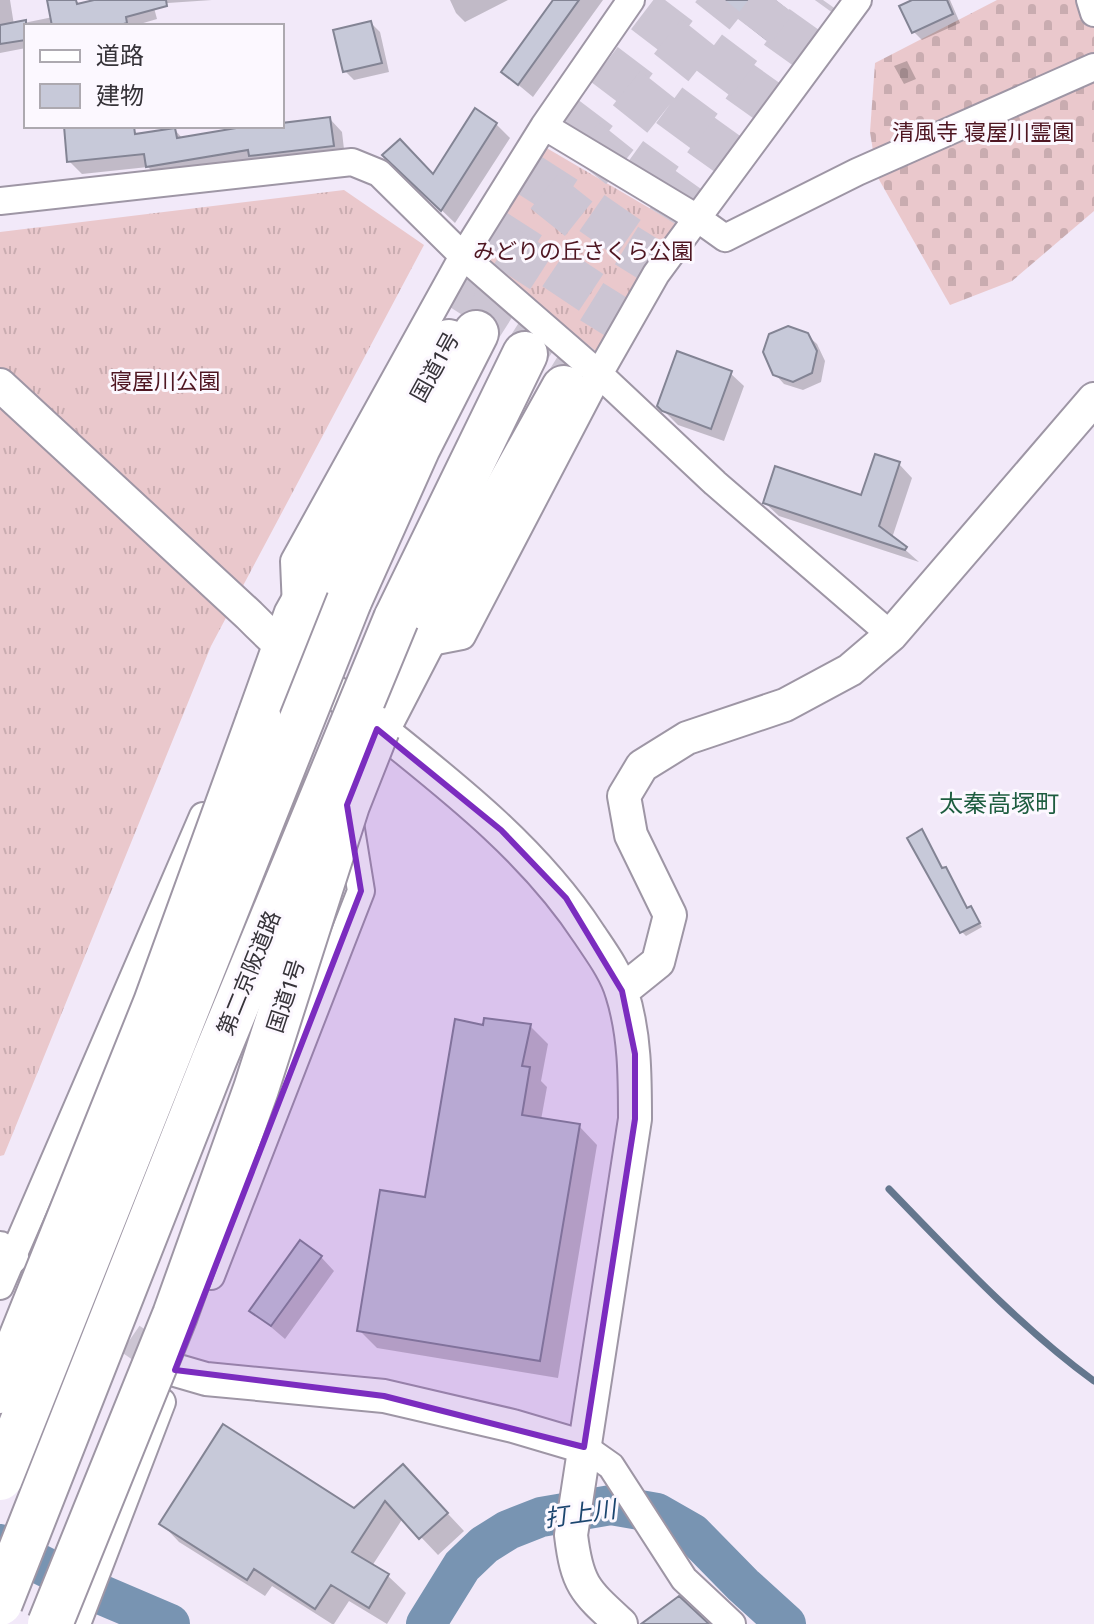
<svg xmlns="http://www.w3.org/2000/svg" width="1094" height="1624" viewBox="0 0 1094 1624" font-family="'Fira Sans','Noto Sans JP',sans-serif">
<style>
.grass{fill:url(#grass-tufts)}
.cemetery{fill:url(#cemetery-stones)}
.shadow{fill:#0003}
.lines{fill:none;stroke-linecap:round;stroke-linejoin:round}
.stream{stroke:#64778e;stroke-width:7}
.river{stroke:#7894b2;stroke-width:40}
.building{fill:#c7c9d9;stroke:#838494;stroke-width:2}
.tertiary-tunnel{stroke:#ccc5d3;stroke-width:32;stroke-dasharray:32 16;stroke-linecap:butt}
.trunk-tunnel{stroke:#ccc5d3;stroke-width:44;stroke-dasharray:44 22;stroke-linecap:butt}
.motorway-tunnel{stroke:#ccc5d3;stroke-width:44;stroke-dasharray:44 22;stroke-linecap:butt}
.minor-casing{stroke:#9e96a5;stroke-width:30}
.tertiary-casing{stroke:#9e96a5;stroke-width:36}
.trunk-casing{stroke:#9e96a5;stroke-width:48}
.motorway-casing{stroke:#9e96a5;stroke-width:48}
.minor{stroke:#fff;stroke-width:26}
.tertiary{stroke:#fff;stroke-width:32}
.trunk{stroke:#fff;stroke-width:44}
.motorway{stroke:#fff;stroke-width:44}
.trunk-bridge-casing{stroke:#9e96a5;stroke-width:48;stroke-linecap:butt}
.motorway-bridge-casing{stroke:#9e96a5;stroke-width:48;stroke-linecap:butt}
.trunk-bridge{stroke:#fff;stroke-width:44}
.motorway-bridge{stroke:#fff;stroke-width:44}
.marked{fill:#7b2cbf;fill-opacity:0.2;stroke:#7b2cbf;stroke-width:6;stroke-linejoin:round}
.labels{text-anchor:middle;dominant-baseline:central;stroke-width:6;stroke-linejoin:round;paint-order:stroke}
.park-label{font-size:22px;fill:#4f1622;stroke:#fcf8ff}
.street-label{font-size:22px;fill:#363339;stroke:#fcf8ff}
.neighbourhood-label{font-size:24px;fill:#1e5d40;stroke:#fcf8ff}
.water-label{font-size:24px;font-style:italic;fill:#1c466f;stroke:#fcf8ff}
</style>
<defs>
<pattern id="grass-tufts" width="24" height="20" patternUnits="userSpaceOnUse" patternTransform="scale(2)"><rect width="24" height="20" fill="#eac8cc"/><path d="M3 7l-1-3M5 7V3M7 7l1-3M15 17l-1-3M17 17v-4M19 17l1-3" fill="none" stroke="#c9acb0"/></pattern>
<pattern id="cemetery-stones" width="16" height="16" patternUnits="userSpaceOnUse" patternTransform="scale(2)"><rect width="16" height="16" fill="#eac8cc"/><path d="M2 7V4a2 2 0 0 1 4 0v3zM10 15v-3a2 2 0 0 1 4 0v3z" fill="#c9acb0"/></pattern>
</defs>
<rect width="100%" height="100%" fill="#f2e9f9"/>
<path class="grass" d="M538,143L680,226L601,355L462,247Z
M344,190L424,245L211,646L4,1155L0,1156V232Z"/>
<path class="cemetery" d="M997,0H1094V211L1012,281L950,305L877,176L870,132L875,63Z"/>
<path class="shadow" d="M0,0H10L14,25L53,17L75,0L81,6L101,0H212L153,4L157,19L133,26H26V48L0,53Z
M450,0H508L465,22L456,13Z
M555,0H603L533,97L503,72Z
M717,0H771L800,26L780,50Z
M917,0H950L960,23L922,40L913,31Z
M371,23L380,32L389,72L354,80L345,71Z
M907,61L916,79L904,84L894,66Z
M475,111L496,124L510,138L455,223L385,156L434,177Z
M282,117L283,125L330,119L342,132L345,158L160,179L148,167L82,174L69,161L175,130L183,139L247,128V126H282Z
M807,335L817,344L825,361L821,382L803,390L784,384L775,374Z
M730,373L744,386L724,441L678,425L659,406Z
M899,464L912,478L892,538L919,562L779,516L765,503L862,497Z
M922,831L943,870L949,873L968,910L974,913L982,927L966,936L962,932Z
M530,1026L548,1044L541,1081L547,1087L541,1120L579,1126L597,1145L558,1378L377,1348L359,1330L427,1200L484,1027Z
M321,1257L334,1271L285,1339L251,1310Z
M420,1484L464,1531L438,1555L403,1518L372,1566L388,1576L406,1593L387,1624L349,1601L334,1624H332L272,1586L265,1596L179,1542L162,1524L354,1511Z"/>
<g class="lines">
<path class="stream" d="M889,1189C953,1255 1020,1327 1094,1381"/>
<path class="river" d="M0,1544L95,1592L170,1624
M426,1624L462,1566L484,1545L508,1530L541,1517L611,1505L657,1513L692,1533L743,1585L786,1624"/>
</g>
<path class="building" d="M47,0H76L77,4L94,0H166L167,6L126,17L127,23L117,26H52Z
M553,0H579L518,85L501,72Z
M717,0H774L788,11L766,39Z
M912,0H947L953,14L912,33L899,6Z
M26,20V40L0,44V25Z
M371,21L382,63L343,72L333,30Z
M475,108L497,123L441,211L382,155L400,139L433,174Z
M330,117L334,146L249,156L248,150L146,167L144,154L67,162L64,126H134L135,134L175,128L177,138L248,126H282V123Z
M788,326L808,333L817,351L812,373L793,382L773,375L763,352L769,334Z
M677,351L732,371L711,429L662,411L657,406Z
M875,454L900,462L879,526L907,547L905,550L763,503L775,466L861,495Z
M922,829L942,868L946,867L967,908L971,906L980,923L960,933L907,838Z
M484,1018L531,1024L522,1066L530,1067L522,1115L580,1124L540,1361L357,1331L380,1190L425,1197L455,1019L483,1025Z
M300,1240L322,1256L271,1326L249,1311Z
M223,1424L354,1508L403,1464L448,1513L419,1539L385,1501L352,1552L389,1574L369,1608L331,1585L315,1609L254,1569L247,1580L159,1524Z
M679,1596L709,1624H641Z"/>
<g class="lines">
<path class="tertiary-tunnel" d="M12,1257L174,1369"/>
<path class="trunk-tunnel" d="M464,316L589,121L681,0
M564,388L685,193L823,0"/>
<path class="motorway-tunnel" d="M476,333L544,227L725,0
M525,354C602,231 688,115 776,0"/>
<g class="minor-casing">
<path id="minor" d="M1090,0L1094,13
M544,126L697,218L725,238L857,172L1094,67
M0,201L352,162L379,173L463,256L599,374L715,483L891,635
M296,608L294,561L463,256L544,126L631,0
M421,644L462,636L599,374L656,274L858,0
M211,1276L361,891L349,817
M0,1286L203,816
M584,1447L611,1466L684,1579L732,1624
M77,1624L162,1402"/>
</g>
<g class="tertiary-casing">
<path id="tertiary" d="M0,385L249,615C356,724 505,805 589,934C601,952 616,972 622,993C635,1034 635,1077 635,1119L571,1535C577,1585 585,1591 621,1624
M622,991L658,962L670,915L631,835L624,796L642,766L687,738L785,705L850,670L891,635L1094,399
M0,1248L12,1257
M175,1370L206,1379L384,1396L513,1426L584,1447"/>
</g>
<g class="trunk-casing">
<path id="trunk" d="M259,719L296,616L449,342
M377,729L421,644L564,388"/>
</g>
<g class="motorway-casing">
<path id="motorway" d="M349,601L418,447L476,333
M396,619L525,354"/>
</g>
<use href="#minor" class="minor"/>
<use href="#tertiary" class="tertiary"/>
<use href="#trunk" class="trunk"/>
<use href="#motorway" class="motorway"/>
<g class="trunk-bridge-casing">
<path id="trunk-bridge" d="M0,1391L156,1003L259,719
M50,1624L175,1315L256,1089L347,805L377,729"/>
</g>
<g class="motorway-bridge-casing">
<path id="motorway-bridge" d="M0,1478L349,601
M0,1603L214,1060L396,619"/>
</g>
<use href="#trunk-bridge" class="trunk-bridge"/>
<use href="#motorway-bridge" class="motorway-bridge"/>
</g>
<path class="marked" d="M377,729L501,830L566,898L622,991L635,1054V1119L584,1447L384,1396L175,1370L361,891L347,805Z"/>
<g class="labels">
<g class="park-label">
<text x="983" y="132">清風寺 寝屋川霊園</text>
<text x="583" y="251">みどりの丘さくら公園</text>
<text x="165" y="381">寝屋川公園</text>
</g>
<g class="street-label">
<text transform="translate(435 367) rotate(-61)">国道1号</text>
<text transform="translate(249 973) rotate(-68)">第二京阪道路</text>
<text transform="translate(286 996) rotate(-72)">国道1号</text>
</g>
<g class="neighbourhood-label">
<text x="999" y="804">太秦高塚町</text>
</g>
<g class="water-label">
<text transform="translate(580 1514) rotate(-8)">打上川</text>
</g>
</g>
<rect x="24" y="24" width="260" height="104" fill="#fcf8ff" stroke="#ada9b0" stroke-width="2"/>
<rect x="40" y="50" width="40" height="12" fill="#ffffff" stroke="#ada9b0" stroke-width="2"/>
<text x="96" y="64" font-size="24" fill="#363339">道路</text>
<rect x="40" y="84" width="40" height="24" fill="#c7c9d9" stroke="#ada9b0" stroke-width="2"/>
<text x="96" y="104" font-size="24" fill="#363339">建物</text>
</svg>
